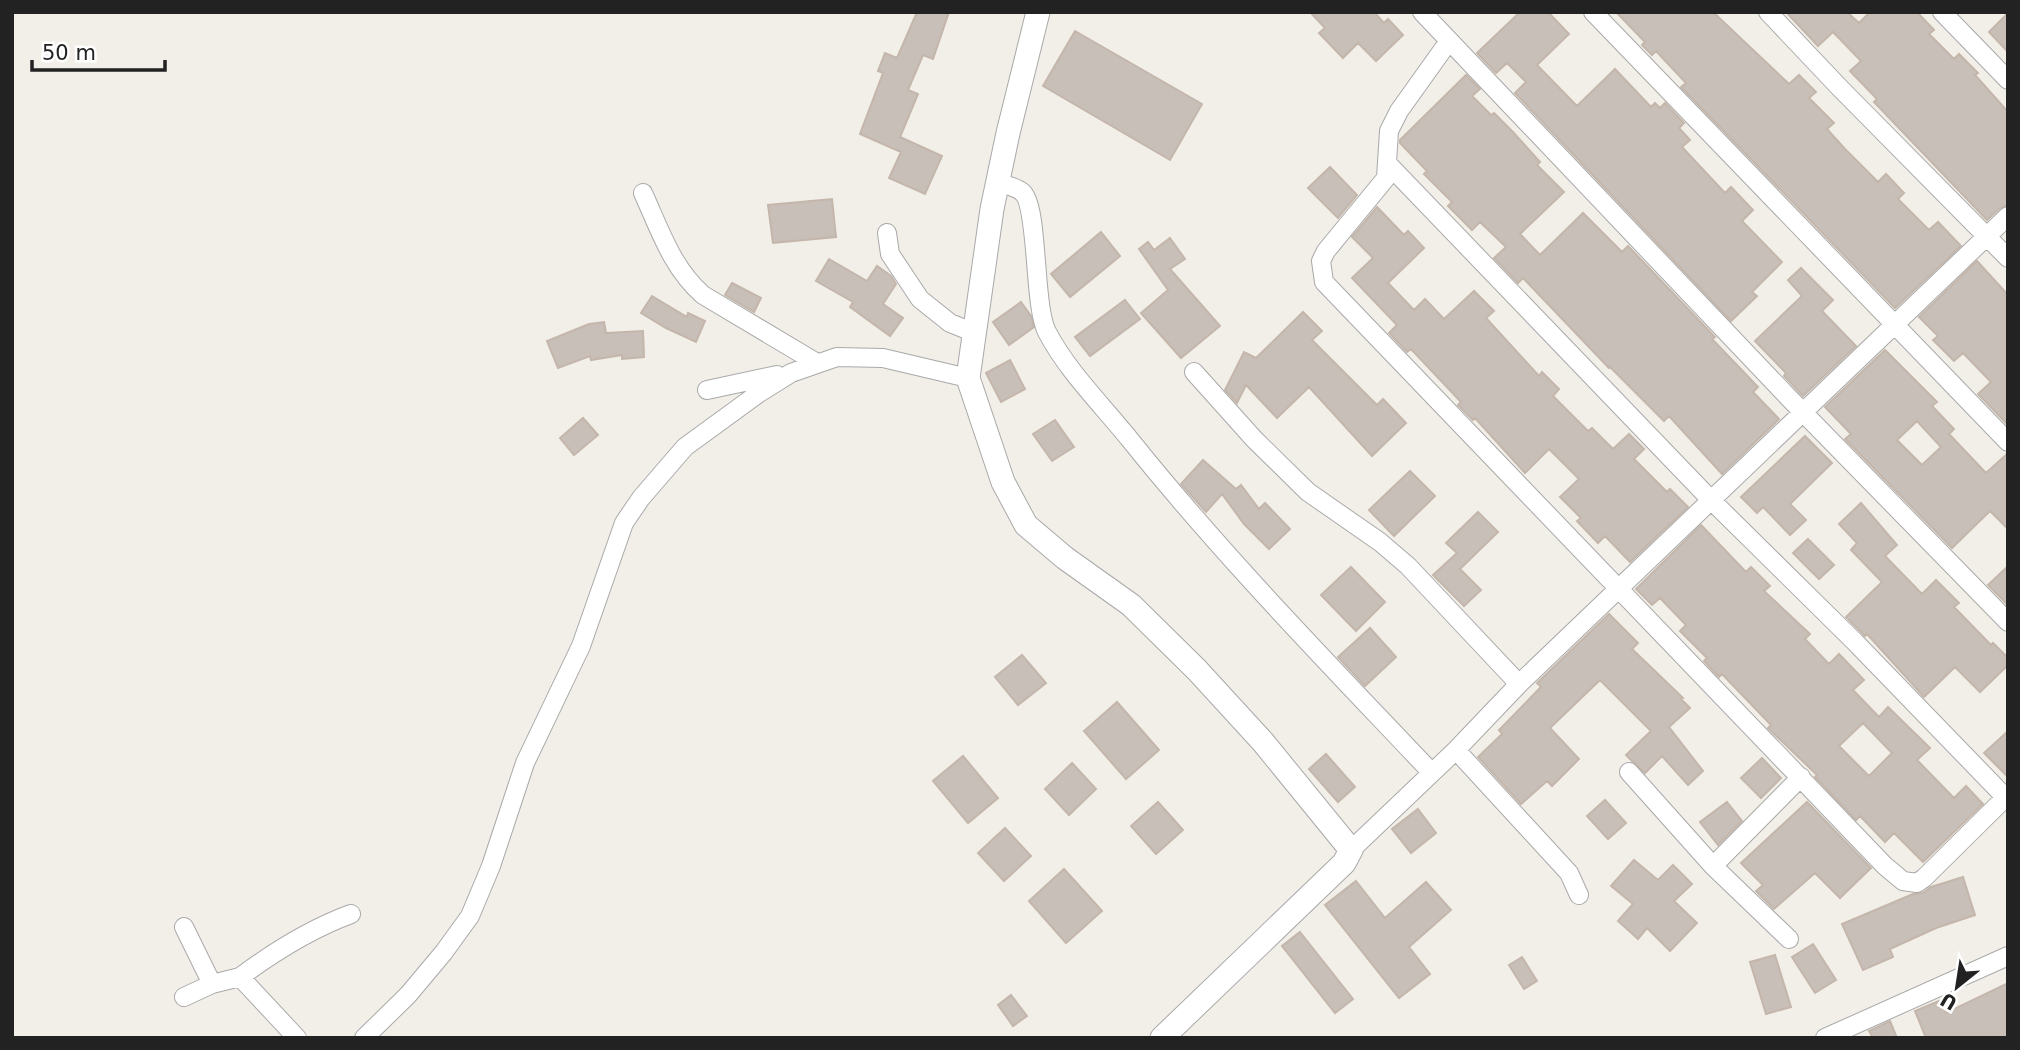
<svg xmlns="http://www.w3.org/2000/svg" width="2020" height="1050" viewBox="0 0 2020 1050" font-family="'DejaVu Sans',sans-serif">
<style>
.building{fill:#c7bfb8;stroke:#c4b6ab;stroke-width:2;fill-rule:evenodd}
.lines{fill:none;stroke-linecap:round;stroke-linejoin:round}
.minor-casing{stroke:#a9a9a9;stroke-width:20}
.tertiary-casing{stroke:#a9a9a9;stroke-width:25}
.minor{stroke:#fff;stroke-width:18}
.tertiary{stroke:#fff;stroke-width:23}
</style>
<rect width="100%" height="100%" fill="#f2efe9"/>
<path class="building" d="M917,12H949L933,59L923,55L908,90L918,94L900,137L942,156L925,194L889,178L901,152L860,134L883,73L878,71L885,53L897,58Z
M1310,12H1374L1384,23L1388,19L1403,35L1376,61L1358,43L1343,58L1319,33L1325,28Z
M1520,12H1548L1569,34L1537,65L1577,106L1615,69L1651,107L1655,103L1660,108L1665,103L1684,123L1679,128L1690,140L1682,147L1725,193L1731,187L1753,210L1742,221L1782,262L1752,292L1757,296L1731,321L1515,93L1526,82L1507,63L1496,73L1477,53Z
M1616,12H1713L1789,84L1799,75L1816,92L1809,98L1834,123L1827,129L1845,149L1878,182L1886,174L1904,193L1898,199L1929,230L1938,222L1961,246L1895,308L1681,87L1686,83L1656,51L1652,55L1642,45L1645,42Z
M1786,12H1847L1859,23L1870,12H1917L1934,30L1929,34L1954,59L1959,54L1978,73L1975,75L2008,112V205L2000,208L1987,220L1874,102L1877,99L1850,71L1861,61L1833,32L1818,46Z
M2008,13V52L1989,32Z
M1075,31L1202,104L1170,160L1043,86Z
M1466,75L1480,89L1472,96L1491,115L1494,113L1513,132L1540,162L1537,165L1564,192L1520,234L1540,255L1583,213L1622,252L1628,246L1715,337L1712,339L1758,387L1753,392L1779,419L1722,474L1669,416L1664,421L1610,367L1609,368L1523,278L1518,283L1494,258L1506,247L1480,222L1472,230L1448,206L1452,202L1424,174L1427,171L1400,143V140Z
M1330,167L1357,195L1338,218L1308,188Z
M832,199L836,237L773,243L768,205Z
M1377,207L1404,235L1408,231L1424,248L1388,283L1414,310L1425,299L1444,319L1474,291L1494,311L1486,318L1539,376L1542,372L1559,389L1553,396L1588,431L1592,428L1613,449L1629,434L1644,449L1634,459L1667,492L1670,489L1688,507L1630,562L1605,536L1598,543L1577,521L1581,518L1560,497L1579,479L1549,449L1525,473L1475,418L1473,420L1458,405L1461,402L1411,349L1407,352L1389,333L1397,325L1352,278L1373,258L1352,237Z
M1101,232L1120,256L1070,297L1051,274Z
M1170,238L1185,259L1170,269L1220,326L1181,358L1141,313L1168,290L1139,249L1148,242L1154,250Z
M829,259L867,281L877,266L891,276L896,284L883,304L903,318L890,336L850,307L853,302L816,281Z
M1977,261L2008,295V425L1978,394L1991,382L1963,353L1954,361L1933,340L1938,336L1919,317Z
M1801,268L1833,300L1822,311L1856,346L1803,396L1784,376L1786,373L1755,341L1802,296L1788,280Z
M732,283L761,298L754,312L725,295Z
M652,296L687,317L688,313L705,321L696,342L666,328L641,313Z
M1125,300L1140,319L1090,356L1075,337Z
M1021,302L1031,316L1034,327L1009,345L993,322Z
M1303,312L1322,331L1312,340L1377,405L1383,399L1406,423L1372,456L1309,387L1277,418L1246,385L1237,403L1225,390L1244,352L1256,358Z
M604,322L606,333L643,331L644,357L622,359V355L591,360L590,356L558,368L547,341L589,324Z
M1885,350L1937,402L1932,406L1954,429L1949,434L1986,473L2008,453V529L1990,511L1952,548L1845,439L1851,434L1825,407ZM1917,421L1941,447L1922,465L1897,440Z
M1010,360L1025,389L1001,402L986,373Z
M583,418L598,435L574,455L560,438Z
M1055,420L1074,447L1052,461L1033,434Z
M1805,436L1832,463L1790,504L1806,520L1790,535L1763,507L1757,513L1741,497Z
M1203,460L1236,489L1241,485L1259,509L1265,503L1290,529L1269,549L1244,524L1222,494L1206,512L1181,484Z
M1410,471L1435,496L1394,536L1369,510Z
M1861,503L1897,545L1885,556L1922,594L1936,580L1959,603L1954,607L1991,645L1993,643L2008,658V665L1980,692L1955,667L1924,697L1867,634L1865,636L1846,617L1882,582L1851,550L1857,543L1839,524Z
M1478,512L1498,532L1460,569L1481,590L1464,606L1433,575L1457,553L1446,543Z
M1701,525L1746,572L1751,567L1770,586L1764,591L1810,634L1805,639L1829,664L1839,654L1864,680L1853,690L1879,717L1888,707L1930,748L1917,760L1954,798L1966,786L1983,804L1923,862L1894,833L1885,842L1860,816L1856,820L1815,777L1817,775L1768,728L1771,725L1722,674L1719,677L1704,661L1707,658L1680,631L1686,625L1660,598L1652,605L1636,589ZM1863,723L1892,753L1869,776L1839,746Z
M1808,539L1834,565L1819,579L1793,553Z
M2008,566V605L1988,585Z
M1351,567L1385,602L1356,631L1321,595Z
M1609,614L1638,643L1632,649L1683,698L1681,699L1690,708L1669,727L1703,771L1688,785L1662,756L1645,773L1632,761L1626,755L1651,731L1600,680L1550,728L1579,759L1552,786L1547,781L1521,804L1478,757L1502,734L1499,730L1541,687L1537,683Z
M1370,628L1396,657L1365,686L1338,657Z
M1022,655L1046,683L1018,705L995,677Z
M1117,702L1159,750L1126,779L1084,731Z
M2008,731V777L1984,753Z
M1326,754L1355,787L1338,802L1309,769Z
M963,756L998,798L968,823L933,781Z
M1762,758L1781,778L1761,798L1741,778Z
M1072,763L1096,789L1069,815L1045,789Z
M1605,800L1626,823L1608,839L1587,816Z
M1158,802L1183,830L1156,854L1131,826Z
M1727,802L1742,821L1718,845L1700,822Z
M1807,802L1871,868L1840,898L1815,873L1774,909L1756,891L1763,885L1741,863Z
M1418,809L1436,833L1411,853L1392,829Z
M1005,828L1031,856L1004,881L978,853Z
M1634,860L1658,880L1673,865L1692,884L1674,901L1697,923L1670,951L1647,928L1638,939L1618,921L1633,904L1611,886Z
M1064,869L1102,911L1066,943L1029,901Z
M1963,877L1975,915L1936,928L1890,949L1893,957L1863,970L1842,924L1913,894L1923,893L1931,887Z
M1356,881L1385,918L1426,882L1451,910L1409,947L1430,974L1399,998L1325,905Z
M1300,932L1353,999L1335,1013L1282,946Z
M1813,944L1836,980L1815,993L1792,957Z
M1775,955L1791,1007L1766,1014L1750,962Z
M1522,957L1537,981L1524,989L1509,965Z
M2008,983V1038H1926L1915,1011L1941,1000L1946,1013Z
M1011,995L1027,1016L1013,1026L998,1005Z
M1890,1021L1897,1038H1873L1869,1031Z"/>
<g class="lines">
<g class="minor-casing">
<path id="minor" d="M1422,12L1789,398L2008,622
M1593,12L2008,442
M1768,12L1838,86L2008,258
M1942,12L2008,80
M1449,41L1399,111L1389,131L1386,178L1326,251L1321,261L1324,282L1885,866L1903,881L1917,883L1924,878L2008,795
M1387,163L1711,500L1855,642L2008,800
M998,182C1005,185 1016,187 1022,192C1039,205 1033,305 1047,332C1068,372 1103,406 1131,441C1225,558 1329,664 1431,772
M643,193C660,230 672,268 703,295L817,363
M887,233L890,254L920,299L950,323L975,333
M1194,372L1254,439L1308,492L1380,542L1408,566L1519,684
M707,390L777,375
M1456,750L1569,873L1579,895
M1629,772L1713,866L1789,939
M1351,850L1456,750L1519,684L2008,216
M1713,866L1801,777
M184,927L212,984
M240,977C275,951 310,929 351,914
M184,997L212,984L240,977L297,1038
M364,1038L408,995L444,952L470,916L491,866L525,763L581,646L624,523L641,498L685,447L759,393L791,373L837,357L883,358L968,378
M1825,1038L2008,956"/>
</g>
<g class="tertiary-casing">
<path id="tertiary" d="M1038,12L1008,133L992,209L968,378L1003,482L1026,525L1065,558L1131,605L1197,670L1263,742L1351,850L1344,863L1162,1038"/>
</g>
<use href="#minor" class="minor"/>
<use href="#tertiary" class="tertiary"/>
</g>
<rect width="2020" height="1050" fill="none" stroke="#222222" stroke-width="28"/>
<g transform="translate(1957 987) rotate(210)" stroke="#ffffff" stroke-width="5" paint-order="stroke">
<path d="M0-5L12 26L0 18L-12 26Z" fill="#222222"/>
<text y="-10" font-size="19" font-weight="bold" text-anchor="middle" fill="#222222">U</text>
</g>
<path d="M32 60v10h133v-10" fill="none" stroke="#222222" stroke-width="3.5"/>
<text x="42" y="60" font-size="21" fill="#222222" stroke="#ffffff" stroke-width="5" paint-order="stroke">50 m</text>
</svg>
